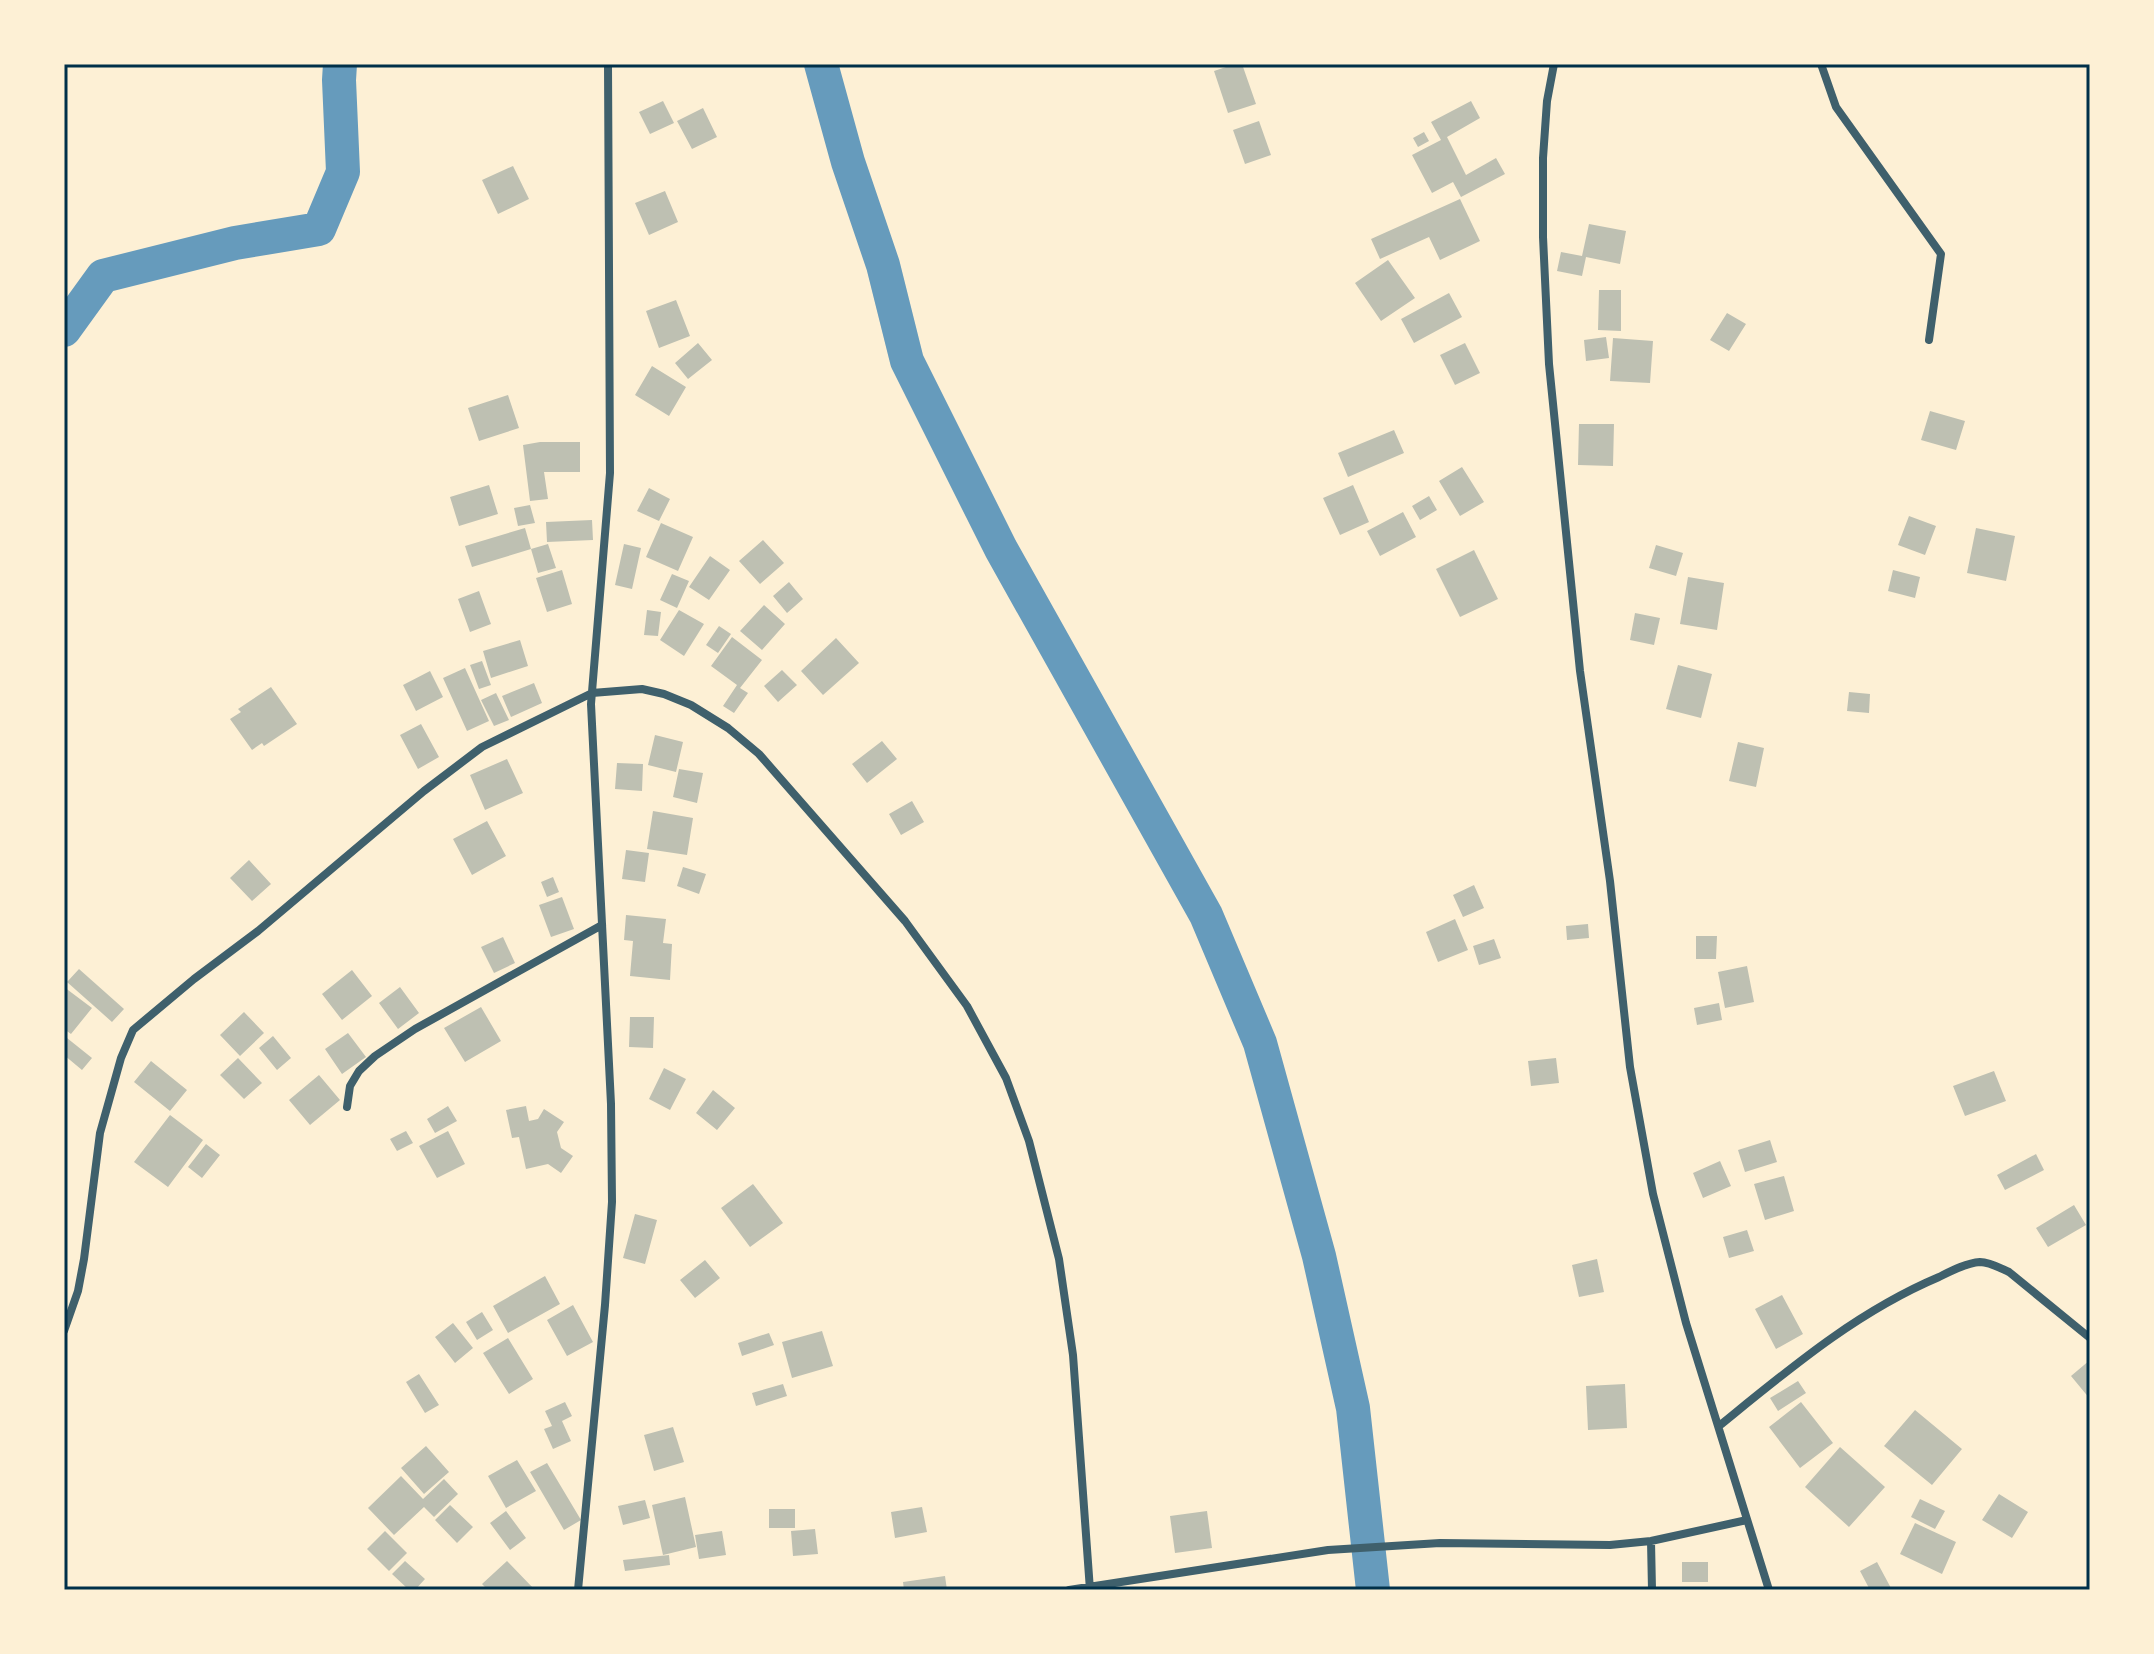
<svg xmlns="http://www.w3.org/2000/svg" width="2154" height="1654" viewBox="0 0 2154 1654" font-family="Figtree,sans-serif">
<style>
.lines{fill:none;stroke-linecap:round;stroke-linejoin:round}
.river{stroke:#669bbc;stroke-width:34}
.building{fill:#bec0b2}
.minor{stroke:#3f606c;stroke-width:8}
.neatline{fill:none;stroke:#003049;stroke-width:3}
</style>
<rect width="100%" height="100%" fill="#fdf0d5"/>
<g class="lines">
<path class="river" d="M821,64L848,162L883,265L907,361L1001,549L1206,915L1260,1043L1319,1256L1353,1408L1373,1590
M64,330L103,276L235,243L319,229L343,172L339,80L340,64"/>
</g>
<path class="building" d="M1235,64H1242L1256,104L1228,113L1214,71Z
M663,101L674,123L650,134L639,112Z
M1471,101L1480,118L1447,137L1466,175L1496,158L1505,174L1461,197L1453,182L1432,193L1412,155L1441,140L1431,122Z
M703,108L717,137L692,149L677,121Z
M1259,121L1271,155L1245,164L1233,130Z
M1424,132L1429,141L1418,147L1413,138Z
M513,166L529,199L498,214L482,180Z
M665,191L678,222L649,235L635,203Z
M1460,199L1480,241L1440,260L1429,237L1380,259L1371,239Z
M1589,224L1626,231L1620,264L1586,257L1582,276L1557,271L1561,252L1582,256Z
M1388,260L1415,298L1381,321L1355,283Z
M1599,290H1621V331L1598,330Z
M1449,293L1462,317L1414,343L1401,319Z
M676,300L690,336L659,348L646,311Z
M1727,313L1746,324L1729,351L1710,340Z
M1606,337L1609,358L1586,361L1584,340Z
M1613,338L1653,341L1650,383L1610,381Z
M698,343L712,360L688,379L675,363Z
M1465,343L1480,373L1455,385L1440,355Z
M652,366L686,387L669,416L635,395Z
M508,395L519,428L479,441L468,408Z
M1930,411L1965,421L1956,450L1921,440Z
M1579,424H1614L1613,466L1578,465Z
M1394,430L1404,453L1348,477L1338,453Z
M540,442H580V472H544L548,499L530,501L523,445Z
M1462,467L1484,502L1460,516L1439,481Z
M489,485L498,514L459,526L450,497Z
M1353,485L1369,522L1340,535L1323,498Z
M649,488L670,499L659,521L637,511Z
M1429,496L1437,510L1420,520L1412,506Z
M530,505L535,523L518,526L514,508Z
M1403,512L1416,537L1380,556L1367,531Z
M1909,516L1936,526L1925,555L1898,545Z
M592,520L593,540L547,542L546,522Z
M661,523L693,537L678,571L646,557Z
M525,528L531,549L472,567L465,546Z
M1976,528L2015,536L2006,581L1967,573Z
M763,540L784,563L760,584L739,561Z
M548,544L556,568L538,573L531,549Z
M624,544L641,548L632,589L615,585Z
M1656,545L1683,553L1676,576L1649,568Z
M1474,550L1498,599L1460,617L1436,569Z
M710,556L730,570L709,600L689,587Z
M562,570L572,604L547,612L536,578Z
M1893,570L1920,577L1915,598L1888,591Z
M672,574L689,581L677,608L660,600Z
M1688,577L1724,583L1717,630L1680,624Z
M789,582L803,599L787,613L773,596Z
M479,591L491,624L470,632L458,599Z
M764,605L785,624L762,650L740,631Z
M647,610L661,612L658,636L644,635Z
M679,610L704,624L684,656L660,640Z
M1635,613L1660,618L1654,645L1630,640Z
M719,626L731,634L718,653L706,645Z
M732,637L762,660L740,688L748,693L734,713L723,706L737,685L711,666Z
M836,638L859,663L823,695L801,671Z
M520,640L528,666L491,678L483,651Z
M482,661L491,685L479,689L470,665Z
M1678,665L1712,674L1701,718L1666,709Z
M465,668L489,721L467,731L443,678Z
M782,670L797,685L778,702L764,686Z
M430,671L443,697L416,711L403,685Z
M534,683L542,703L511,717L502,696Z
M271,687L297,724L264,746L262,743L252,750L230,719L241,712L238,709Z
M1849,692L1870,694L1869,713L1847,711Z
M496,693L509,720L494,726L481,700Z
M421,724L439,757L418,769L400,735Z
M655,735L683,742L676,772L648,765Z
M882,741L897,759L867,783L852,764Z
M1738,742L1764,748L1756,787L1729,781Z
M507,759L523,793L485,810L470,775Z
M617,763L643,764L642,791L615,789Z
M679,769L703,773L697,803L673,797Z
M912,801L924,822L901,835L889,814Z
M653,811L693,818L687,855L647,849Z
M487,821L506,856L472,875L453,839Z
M626,850L649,853L645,882L622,879Z
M249,860L271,884L252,901L230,878Z
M683,867L706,874L699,894L677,886Z
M553,877L559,892L547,897L541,882Z
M1474,885L1484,908L1463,917L1453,895Z
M562,897L574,929L551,937L539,905Z
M626,915L666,919L663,943L672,944L670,980L630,976L633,941L624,940Z
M1455,919L1468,950L1438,962L1426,932Z
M1588,924L1589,938L1567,940L1566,926Z
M1696,936H1717L1716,959H1696Z
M503,937L515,963L494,973L481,947Z
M1494,939L1501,958L1479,965L1473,946Z
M1747,966L1754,1002L1725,1008L1718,972Z
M79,969L124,1009L112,1022L67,982Z
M352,970L372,996L342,1020L322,994Z
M64,987L92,1008L71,1034L64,1029Z
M400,987L419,1013L398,1029L379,1003Z
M1719,1003L1722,1020L1697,1025L1694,1008Z
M481,1007L501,1041L465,1062L444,1028Z
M244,1012L264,1033L240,1056L220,1035Z
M630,1017H654L653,1048L629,1047Z
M348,1033L366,1057L342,1074L325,1049Z
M273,1036L291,1058L277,1070L259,1048Z
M67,1038L92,1058L82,1070L64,1055V1041Z
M238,1058L262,1083L244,1099L220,1075Z
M1556,1058L1559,1083L1531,1086L1528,1061Z
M151,1061L187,1090L170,1111L134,1082Z
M664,1068L686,1079L670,1110L649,1099Z
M1994,1071L2006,1101L1965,1116L1953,1086Z
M319,1075L340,1100L310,1125L289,1100Z
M713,1090L735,1108L717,1130L696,1113Z
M448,1106L457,1121L435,1133L427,1119Z
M526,1106L529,1121L538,1119L544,1109L564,1122L557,1132L561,1148L573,1156L561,1173L548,1164L526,1169L519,1137L512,1138L506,1110Z
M170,1115L203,1140L168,1187L134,1162Z
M406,1131L413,1143L397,1151L390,1139Z
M448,1131L465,1164L437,1178L419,1146Z
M1770,1140L1777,1162L1745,1172L1738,1150Z
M206,1144L220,1155L202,1178L188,1167Z
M2036,1154L2044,1170L2005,1190L1997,1175Z
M1720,1161L1731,1186L1703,1198L1693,1173Z
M1784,1176L1794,1211L1765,1220L1754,1184Z
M753,1184L783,1223L750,1247L721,1208Z
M2074,1205L2086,1225L2048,1247L2036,1228Z
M635,1214L657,1220L645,1264L623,1258Z
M1747,1230L1754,1251L1729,1258L1723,1237Z
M1597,1259L1604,1292L1579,1297L1572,1265Z
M705,1260L720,1278L695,1298L680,1280Z
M545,1276L560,1304L508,1333L493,1306Z
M1782,1295L1803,1334L1776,1349L1755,1309Z
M573,1305L593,1342L567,1356L547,1320Z
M482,1312L493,1330L477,1340L466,1322Z
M453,1323L473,1348L455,1363L435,1337Z
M822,1331L833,1366L792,1378L782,1342Z
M769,1333L774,1345L742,1356L738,1343Z
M508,1338L533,1379L509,1394L483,1353Z
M2090,1360V1399L2071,1376Z
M419,1374L439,1405L425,1413L406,1382Z
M1798,1381L1806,1393L1778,1411L1770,1398Z
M783,1384L787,1396L756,1406L752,1393Z
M1625,1384L1627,1428L1588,1430L1586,1386Z
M565,1402L572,1416L562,1421L571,1441L553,1449L544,1429L552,1426L545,1411Z
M1801,1402L1833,1443L1800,1468L1769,1427Z
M1915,1410L1962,1449L1932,1485L1884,1446Z
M673,1427L684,1462L654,1471L644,1435Z
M426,1446L449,1472L424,1494L401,1468Z
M1840,1447L1885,1487L1849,1527L1805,1487Z
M517,1460L536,1491L506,1508L488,1476Z
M547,1463L581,1520L564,1530L530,1472Z
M401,1476L423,1499L444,1479L458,1494L434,1517L424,1507L394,1535L368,1508Z
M1999,1494L2028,1512L2012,1538L1982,1520Z
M685,1497L696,1547L663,1555L652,1505Z
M1920,1499L1945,1511L1935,1529L1911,1517Z
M645,1500L650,1518L623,1525L618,1506Z
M450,1505L473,1527L457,1543L435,1520Z
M922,1507L927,1532L895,1538L891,1512Z
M769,1509H795V1528H769Z
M506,1511L526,1538L510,1550L490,1523Z
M1207,1511L1212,1548L1175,1553L1170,1516Z
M1915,1523L1956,1542L1942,1574L1900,1554Z
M815,1529L818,1554L793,1556L791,1531Z
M385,1531L407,1553L389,1571L367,1549Z
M722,1531L726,1555L699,1559L695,1535Z
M669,1555L670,1565L625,1571L623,1560Z
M405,1561L425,1579L415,1590H409L392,1574Z
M507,1561L535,1590H488L482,1584Z
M1682,1562H1708V1582H1682Z
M1877,1562L1892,1590H1870L1860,1571Z
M945,1576L947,1590H904L903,1582Z"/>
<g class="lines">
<path class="minor" d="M1554,64L1547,101L1543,158V237L1549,364L1580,671L1610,881L1630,1067L1653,1194L1686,1323L1769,1590
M1821,64L1836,107L1941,254L1929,340
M347,1107L350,1086L359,1071L375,1056L415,1029L602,925
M64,1331L78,1291L84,1259L100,1133L121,1058L133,1030L194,979L258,931L424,791L482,747L592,693L642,689L664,694L691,705L728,728L759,754L905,921L967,1006L1006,1078L1029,1141L1059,1259L1073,1355L1090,1590
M1719,1426C1788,1370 1856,1312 1939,1277C1951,1271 1966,1263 1980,1262C1990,1262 2000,1268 2009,1272L2090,1338
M1651,1541L1652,1590
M578,1590L605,1305L612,1202L611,1104L591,704L610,473L608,64
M1069,1590L1328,1550L1440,1543L1610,1545L1651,1541L1747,1520"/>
</g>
<rect width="2154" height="1654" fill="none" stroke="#fdf0d5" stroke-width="132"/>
<rect x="66" y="66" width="2022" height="1522" class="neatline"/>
</svg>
